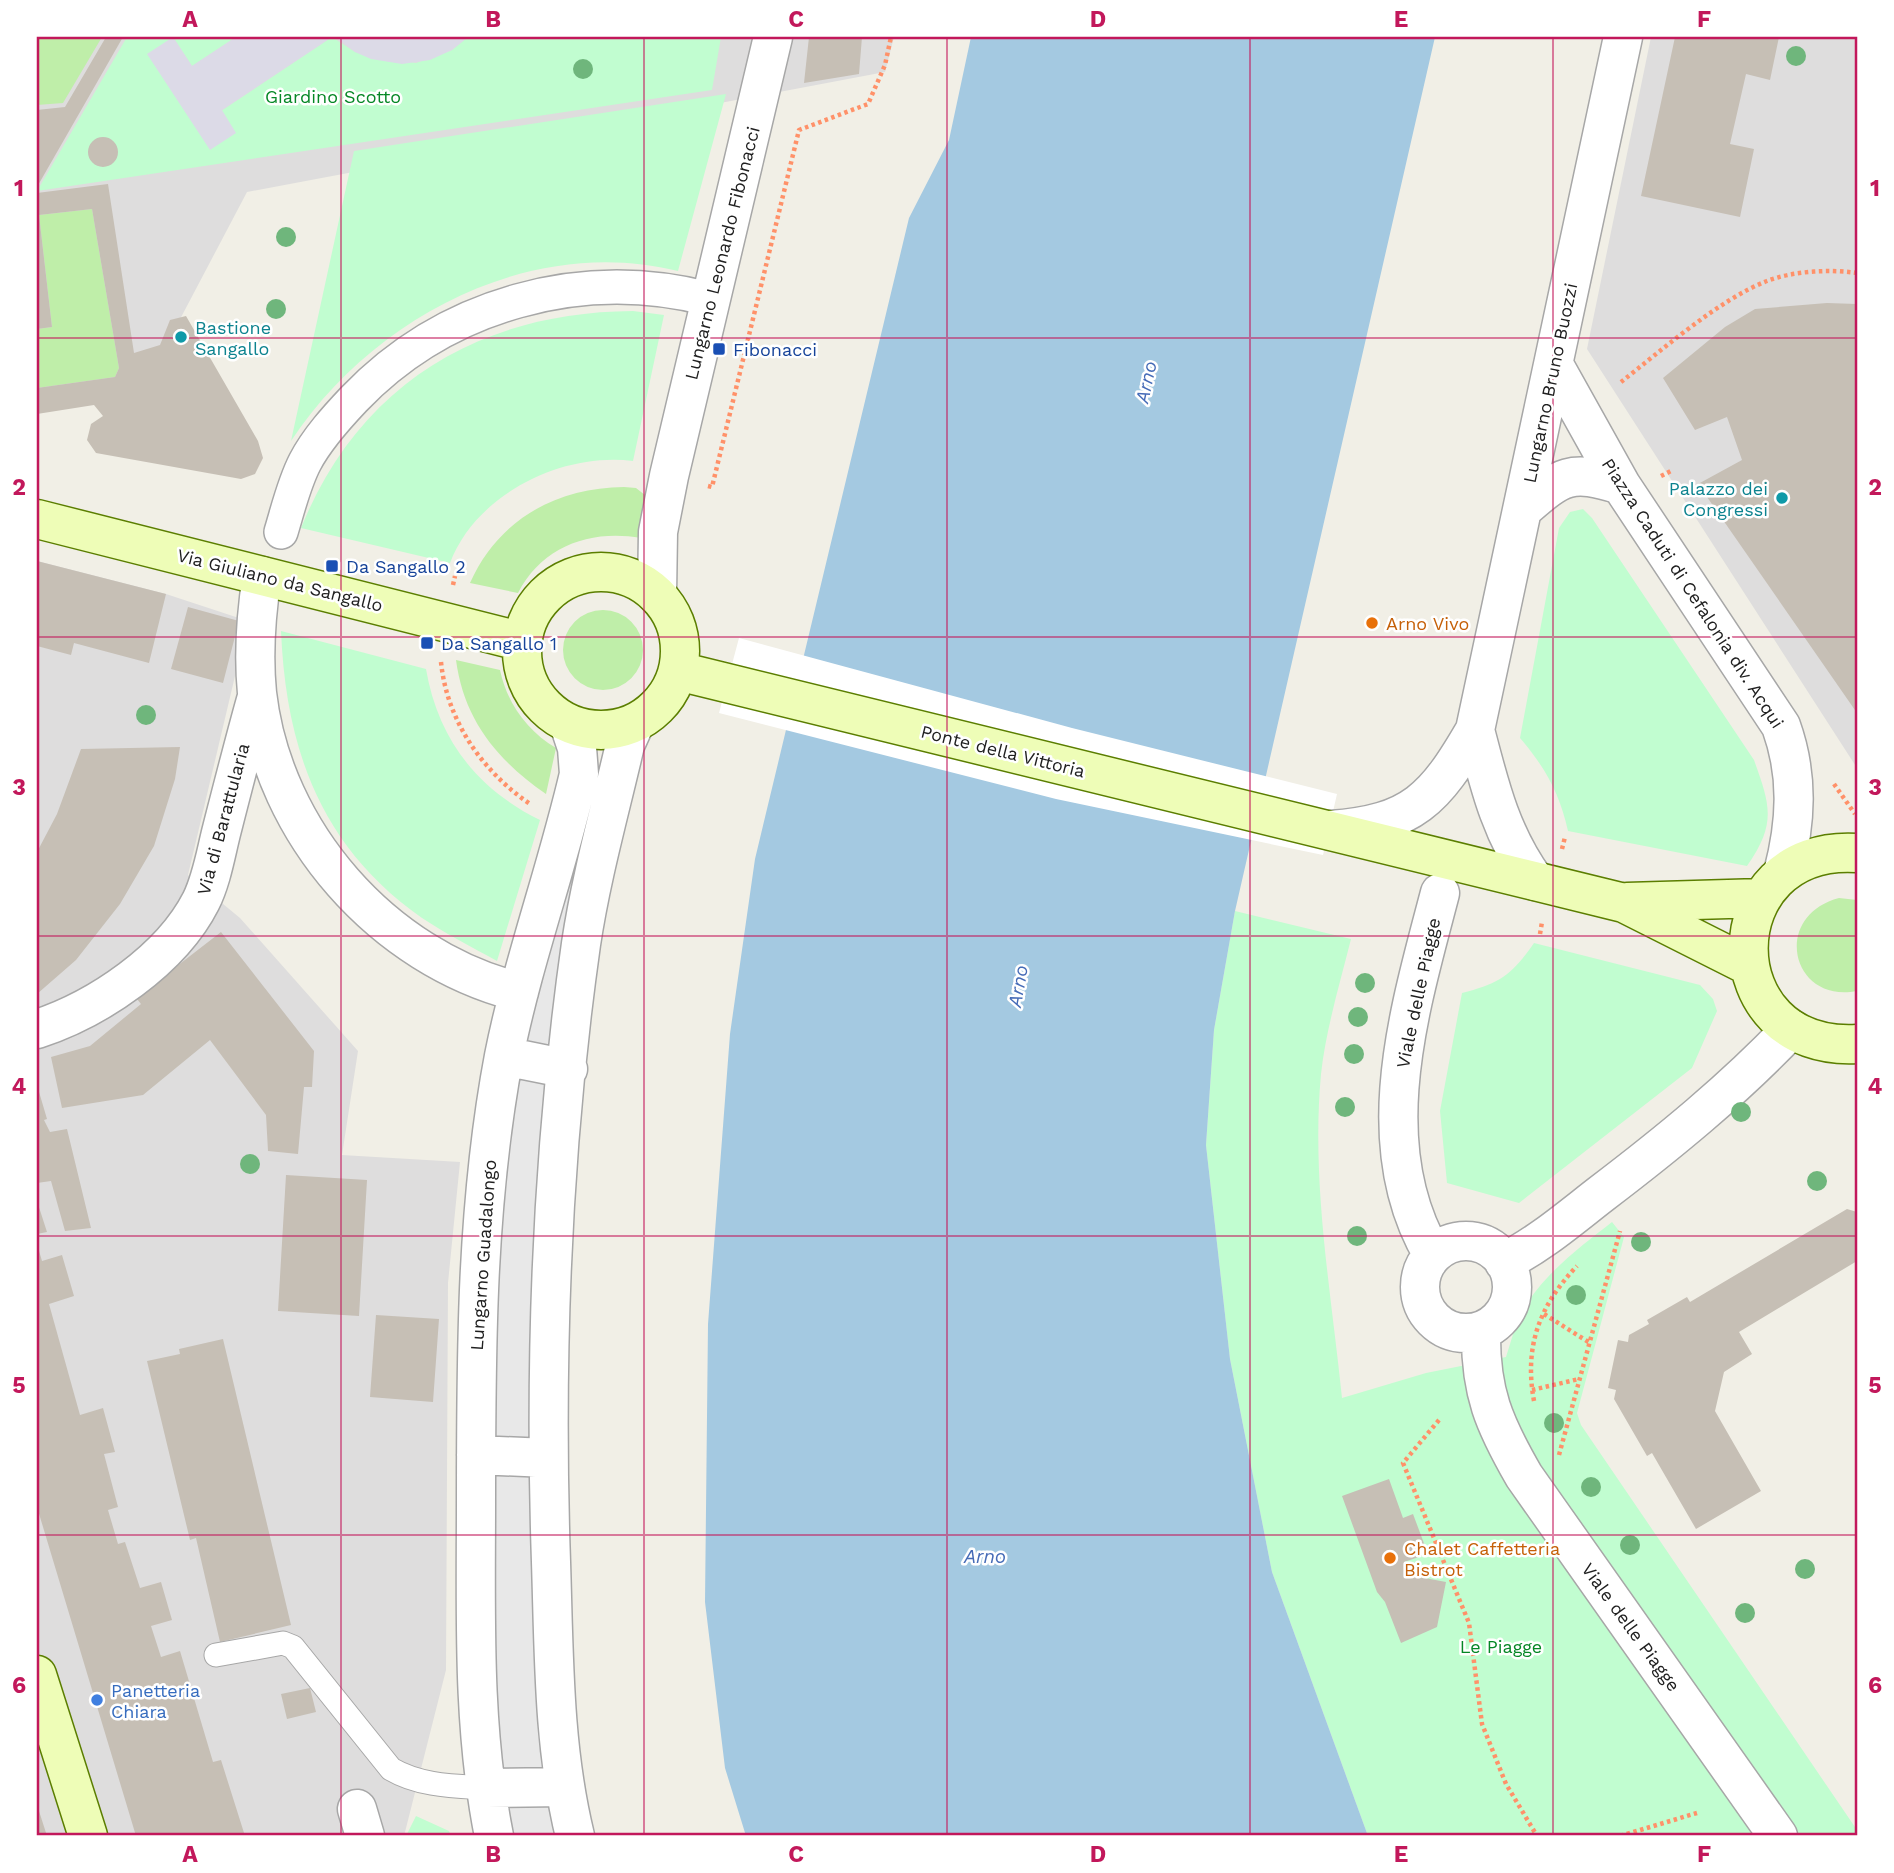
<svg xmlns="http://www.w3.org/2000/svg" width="1894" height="1873" viewBox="0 0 1894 1873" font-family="'Work Sans',sans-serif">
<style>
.residential{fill:#dedddd}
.grass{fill:#bfeea9}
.park{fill:#c1fdd0}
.parking{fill:#e8e8e8}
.plaza{fill:#dcdae7}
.water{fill:#a4c9e1}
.pier{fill:#fff}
.building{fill:#c6bfb5}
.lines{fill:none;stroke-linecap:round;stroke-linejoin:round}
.service-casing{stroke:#a7a7a7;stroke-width:25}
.pedestrian-casing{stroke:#a7a7a7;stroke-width:36}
.minor-casing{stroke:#a7a7a7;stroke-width:41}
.tertiary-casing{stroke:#a7a7a7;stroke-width:41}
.secondary-casing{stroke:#5b7e00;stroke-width:41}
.path{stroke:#ff9169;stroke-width:4.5;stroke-dasharray:3.5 3.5;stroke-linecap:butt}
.service{stroke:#fff;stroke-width:23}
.pedestrian{stroke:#fff;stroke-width:33}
.minor{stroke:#fff;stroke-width:38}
.tertiary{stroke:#fff;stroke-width:38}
.secondary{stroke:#eefdb7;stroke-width:38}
.tree{fill:#6fb67c}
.grid{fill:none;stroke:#c2185b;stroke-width:2;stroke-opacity:0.55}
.culture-dot{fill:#0f9aa8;stroke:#fff;stroke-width:2.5}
.transit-dot{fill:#1a4fb4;stroke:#fff;stroke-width:2.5}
.food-dot{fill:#e8710a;stroke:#fff;stroke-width:2.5}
.shop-dot{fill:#3f7fe0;stroke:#fff;stroke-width:2.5}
.labels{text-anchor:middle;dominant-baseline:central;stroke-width:5;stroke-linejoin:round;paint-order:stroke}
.park-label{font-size:18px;fill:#058725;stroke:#fff}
.street-label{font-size:18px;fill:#202020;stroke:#fff}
.culture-label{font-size:18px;fill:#0d838f;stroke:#fff;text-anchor:start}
.transit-label{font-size:18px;fill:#164399;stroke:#fff;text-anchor:start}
.food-label{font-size:18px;fill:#c56008;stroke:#fff;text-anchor:start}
.shop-label{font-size:18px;fill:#366cbe;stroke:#fff;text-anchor:start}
.water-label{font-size:19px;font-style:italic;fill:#456bb7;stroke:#fff}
.neatline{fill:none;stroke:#c2185b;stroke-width:2.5}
.grid-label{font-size:23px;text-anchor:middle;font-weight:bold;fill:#c2185b}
</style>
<rect width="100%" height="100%" fill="#f1efe6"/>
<path class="residential" d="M37,37H894L885,72L247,192L148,380L37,402Z
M1651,37H1857V768L1587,349Z
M37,561L166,594L248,621L188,875L240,918L358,1051L342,1155L460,1162L448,1283L446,1670L404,1836H37Z"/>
<path class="grass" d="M37,37H102L63,103L37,105Z
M92,209L119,368L115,377L37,388V329L52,327L39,215Z
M624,487L636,488L650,499L641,538C591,529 542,546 518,593L470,583C498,520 555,488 624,487Z
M563 650a40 40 0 1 1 80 0a40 40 0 1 1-80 0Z
M456,660L500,670C507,703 527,731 556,748L546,794C497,760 464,720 456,660Z
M1839,898L1857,900V991C1791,1004 1771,916 1839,898Z"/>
<path class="park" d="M127,37H172L221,111L332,37L355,52L416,63L452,50L468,37H721L712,90L37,191Z
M173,37H236L192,66Z
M726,94L678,271C530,234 372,318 291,441L354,151Z
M633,311L664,315L633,461C562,452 476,494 450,563L301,528C359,384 480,312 633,311Z
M1583,509L1592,518L1754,760C1770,805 1777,823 1747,866L1568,831C1560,794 1545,767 1520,738L1559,528L1570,512Z
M281,631L426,669C438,739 477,789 540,820L497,961C472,947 446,934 422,918C321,847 286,750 281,631Z
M1235,911L1351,939C1340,983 1326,1029 1321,1074C1311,1183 1331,1290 1342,1398L1426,1373L1506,1357C1510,1345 1513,1332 1518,1321C1534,1281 1580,1247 1612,1222L1624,1237L1577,1413L1581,1425L1857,1830V1836H1368L1272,1572L1230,1359L1206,1145L1214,1030Z
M1534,943L1700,985L1713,999L1717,1011L1692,1068L1519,1203L1447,1183L1440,1111L1462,993C1499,984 1512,975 1534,943Z
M416,1816L449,1831L451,1836H406Z"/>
<path class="parking" d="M556,865L597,874L554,1215L575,1836H494L481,1237Z"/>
<path class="plaza" d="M173,37L192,66L236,37H332L222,110L236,133L210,150L147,54Z
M336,37H468L452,50L430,60L402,64L371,59L355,52Z"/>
<path class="water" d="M971,37H1435L1235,911L1214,1030L1206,1145L1230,1359L1272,1572L1368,1836H746L725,1768L705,1602L708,1324L730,1034L755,859L909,218L949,140Z"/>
<path class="pier" d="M739,638L1072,728L1337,794L1323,855L1056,799L719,713Z"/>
<path class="building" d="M106,37H123L37,187V110L65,107Z
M809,37H862L859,74L804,83Z
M1675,37H1779L1770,80L1746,74L1730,144L1754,149L1740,217L1641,196Z
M88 152a15 15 0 1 1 30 0a15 15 0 1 1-30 0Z
M108,184L134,353L160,345L170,320L186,316L258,441L263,458L255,474L241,479L96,453L87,440L91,424L103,416L94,405L37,414V388L115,377L119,368L92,209L39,215L52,327L37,329V193Z
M1827,303L1857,304V713L1698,484L1742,460L1727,417L1695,430L1663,378L1725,327L1755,309Z
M37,561L166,594L149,663L74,643L71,655L37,646Z
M188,607L239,621L223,683L171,669Z
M180,747L175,779L154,846L120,904L76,960L37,994V852L57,814L81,749Z
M221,932L314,1051L312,1087H304L298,1154L268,1151L266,1115L210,1040L143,1095L62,1108L51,1057L90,1046L141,1004L137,999L150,987Z
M37,1085L47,1119L44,1120L50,1132L67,1129L91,1228L65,1231L51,1181L37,1183Z
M286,1175L367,1180L359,1316L278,1311Z
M37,1201L47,1232L37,1234Z
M1847,1209L1857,1212V1261L1739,1332L1752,1354L1724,1372L1715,1411L1761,1491L1696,1529L1652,1453L1647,1456L1614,1399L1616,1390L1608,1388L1618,1340L1628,1342L1629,1335L1649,1324L1647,1320L1687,1297L1690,1302Z
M37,1244L42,1261L62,1255L74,1296L49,1304L80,1415L103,1408L115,1452L104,1454L118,1507L108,1510L118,1544L125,1542L140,1588L161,1582L172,1620L151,1626L161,1657L180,1651L213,1762L221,1760L245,1836H136L37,1507Z
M376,1315L439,1319L433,1402L370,1397Z
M223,1339L291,1625L220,1642L196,1538L190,1540L147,1361L180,1354L179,1349Z
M1389,1479L1403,1518L1413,1514L1428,1554L1404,1562L1409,1575L1446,1582L1437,1627L1401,1643L1385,1602L1377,1592L1342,1496Z
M310,1688L316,1712L287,1719L281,1694Z
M37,1805L39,1811L47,1836H37Z"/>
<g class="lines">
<g class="service-casing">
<path id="service" d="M216,1655L283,1643L293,1647L391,1769C420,1786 454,1786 486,1788"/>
</g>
<g class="pedestrian-casing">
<path id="pedestrian" d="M281,532C288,509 294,483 305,462C317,439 336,418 354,399C445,304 581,266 709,299"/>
</g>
<g class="minor-casing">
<path id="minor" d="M262,576C256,615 253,653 257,693C273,833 383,958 519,992
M37,1029C98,1009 171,960 201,901C212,879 216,852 222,829C233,786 244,743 256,700
M504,1056L568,1069
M1420 1287a46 46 0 1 1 92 0a46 46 0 1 1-92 0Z
M1433,1255C1367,1144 1410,1008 1440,893
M1504,1262C1540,1244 1570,1218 1601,1194C1668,1143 1733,1090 1791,1029
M1481,1331C1480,1392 1494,1424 1524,1476L1778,1836
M476,1455L547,1458
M486,1788L564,1787
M357,1809L365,1836
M494,1836C472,1726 476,1614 476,1503C476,1353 476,1204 504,1056C523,961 557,869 579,774L577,748L569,724
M575,1836C553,1746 554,1654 551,1562C544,1356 552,1148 581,944C591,877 610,810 625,745L635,723"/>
</g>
<g class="tertiary-casing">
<path id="tertiary" d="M1554,365L1621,485L1781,726C1799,776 1796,823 1783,873
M1523,509C1562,475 1570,469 1621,485
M657,595L658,532L669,476L773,37
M1475,730C1489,784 1501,835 1535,881
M1330,830C1413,824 1435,799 1475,730L1623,37"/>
</g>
<g class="secondary-casing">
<path id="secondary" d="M37,519L523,642
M522 651a79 79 0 1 1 158 0a79 79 0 1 1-158 0Z
M678,671L1624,903L1749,966
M1857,853C1713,844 1712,1052 1857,1044
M1627,902L1762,898
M37,1675L88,1836"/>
</g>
<path class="path" d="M1621,382C1662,350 1720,299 1767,281C1793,271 1829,269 1857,273
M1661,476L1673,470
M708,486L712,487L799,130L868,104L885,65L891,37
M453,585L455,576
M441,662C447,721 482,771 530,804
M1834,784L1855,814
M1562,849L1565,837
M1540,934L1542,922
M1544,1314L1590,1343
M1532,1390L1579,1379
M1534,1401C1524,1347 1539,1306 1577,1266
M1439,1420L1403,1463L1469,1623L1482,1724L1506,1784L1537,1836
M1559,1455L1620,1231
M1620,1836L1697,1813"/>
<use href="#service" class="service"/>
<use href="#pedestrian" class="pedestrian"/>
<use href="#minor" class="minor"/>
<use href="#tertiary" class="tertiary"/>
<use href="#secondary" class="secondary"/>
</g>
<g class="tree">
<circle cx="1796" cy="56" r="10"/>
<circle cx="583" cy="69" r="10"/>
<circle cx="286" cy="237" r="10"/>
<circle cx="276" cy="309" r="10"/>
<circle cx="146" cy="715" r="10"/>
<circle cx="1365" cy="983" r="10"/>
<circle cx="1358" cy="1017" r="10"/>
<circle cx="1354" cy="1054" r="10"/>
<circle cx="1345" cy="1107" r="10"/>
<circle cx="1741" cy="1112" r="10"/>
<circle cx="250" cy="1164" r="10"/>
<circle cx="1817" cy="1181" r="10"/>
<circle cx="1357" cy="1236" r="10"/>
<circle cx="1641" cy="1242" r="10"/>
<circle cx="1576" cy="1295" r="10"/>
<circle cx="1554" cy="1423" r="10"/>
<circle cx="1591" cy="1487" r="10"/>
<circle cx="1630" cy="1545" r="10"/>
<circle cx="1805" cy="1569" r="10"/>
<circle cx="1745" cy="1613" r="10"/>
</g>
<path class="grid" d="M341,37V1836M644,37V1836M947,37V1836M1250,37V1836M1553,37V1836M37,338H1857M37,637H1857M37,936H1857M37,1236H1857M37,1535H1857"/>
<g class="culture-dot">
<circle cx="181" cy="337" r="7"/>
<circle cx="1782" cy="498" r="7"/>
</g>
<g class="transit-dot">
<rect x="712" y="342" width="14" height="14" rx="3.5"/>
<rect x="325" y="559" width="14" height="14" rx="3.5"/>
<rect x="420" y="636" width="14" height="14" rx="3.5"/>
</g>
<g class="food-dot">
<circle cx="1372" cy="623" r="7"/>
<circle cx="1390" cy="1558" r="7"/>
</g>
<circle class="shop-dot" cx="97" cy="1700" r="7"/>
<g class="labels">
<g class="park-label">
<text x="333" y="96">Giardino Scotto</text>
<text x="1501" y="1646">Le Piagge</text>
</g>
<g class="street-label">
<text transform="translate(722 253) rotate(-76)">Lungarno Leonardo Fibonacci</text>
<text transform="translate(1550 383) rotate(-78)">Lungarno Bruno Buozzi</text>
<text transform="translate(280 580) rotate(14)">Via Giuliano da Sangallo</text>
<text transform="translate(1693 593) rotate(57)">Piazza Caduti di Cefalonia div. Acqui</text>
<text transform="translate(1003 751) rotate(14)">Ponte della Vittoria</text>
<text transform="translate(223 819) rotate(-75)">Via di Barattularia</text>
<text transform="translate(1418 993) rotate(-78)">Viale delle Piagge</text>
<text transform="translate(483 1255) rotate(-86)">Lungarno Guadalongo</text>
<text transform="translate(1631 1627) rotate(54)">Viale delle Piagge</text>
</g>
<g class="culture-label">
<text x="195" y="327">Bastione<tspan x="195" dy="21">Sangallo</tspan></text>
<text x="1768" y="488" text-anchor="end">Palazzo dei<tspan x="1768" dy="21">Congressi</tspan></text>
</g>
<g class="transit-label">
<text x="733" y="349">Fibonacci</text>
<text x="346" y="566">Da Sangallo 2</text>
<text x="441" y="643">Da Sangallo 1</text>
</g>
<g class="food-label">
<text x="1386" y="623">Arno Vivo</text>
<text x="1404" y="1548">Chalet Caffetteria<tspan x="1404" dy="21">Bistrot</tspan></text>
</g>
<g class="shop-label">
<text x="111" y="1690">Panetteria<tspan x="111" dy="21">Chiara</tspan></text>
</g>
<g class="water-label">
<text transform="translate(1146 382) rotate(-78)">Arno</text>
<text transform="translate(1018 986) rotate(-80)">Arno</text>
<text x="985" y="1556">Arno</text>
</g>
</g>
<rect width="1894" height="1873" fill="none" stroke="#ffffff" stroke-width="77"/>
<rect x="38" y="38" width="1818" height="1796" class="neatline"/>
<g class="grid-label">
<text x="190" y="27">A</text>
<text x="493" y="27">B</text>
<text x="796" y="27">C</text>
<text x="1098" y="27">D</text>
<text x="1401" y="27">E</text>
<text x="1704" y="27">F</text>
<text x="19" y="196">1</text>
<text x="1875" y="196">1</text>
<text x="19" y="495">2</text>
<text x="1875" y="495">2</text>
<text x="19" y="795">3</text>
<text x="1875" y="795">3</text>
<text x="19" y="1094">4</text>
<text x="1875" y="1094">4</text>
<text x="19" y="1393">5</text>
<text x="1875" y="1393">5</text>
<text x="19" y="1693">6</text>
<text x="1875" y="1693">6</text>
<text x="190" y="1862">A</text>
<text x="493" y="1862">B</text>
<text x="796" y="1862">C</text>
<text x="1098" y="1862">D</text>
<text x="1401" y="1862">E</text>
<text x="1704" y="1862">F</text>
</g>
</svg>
